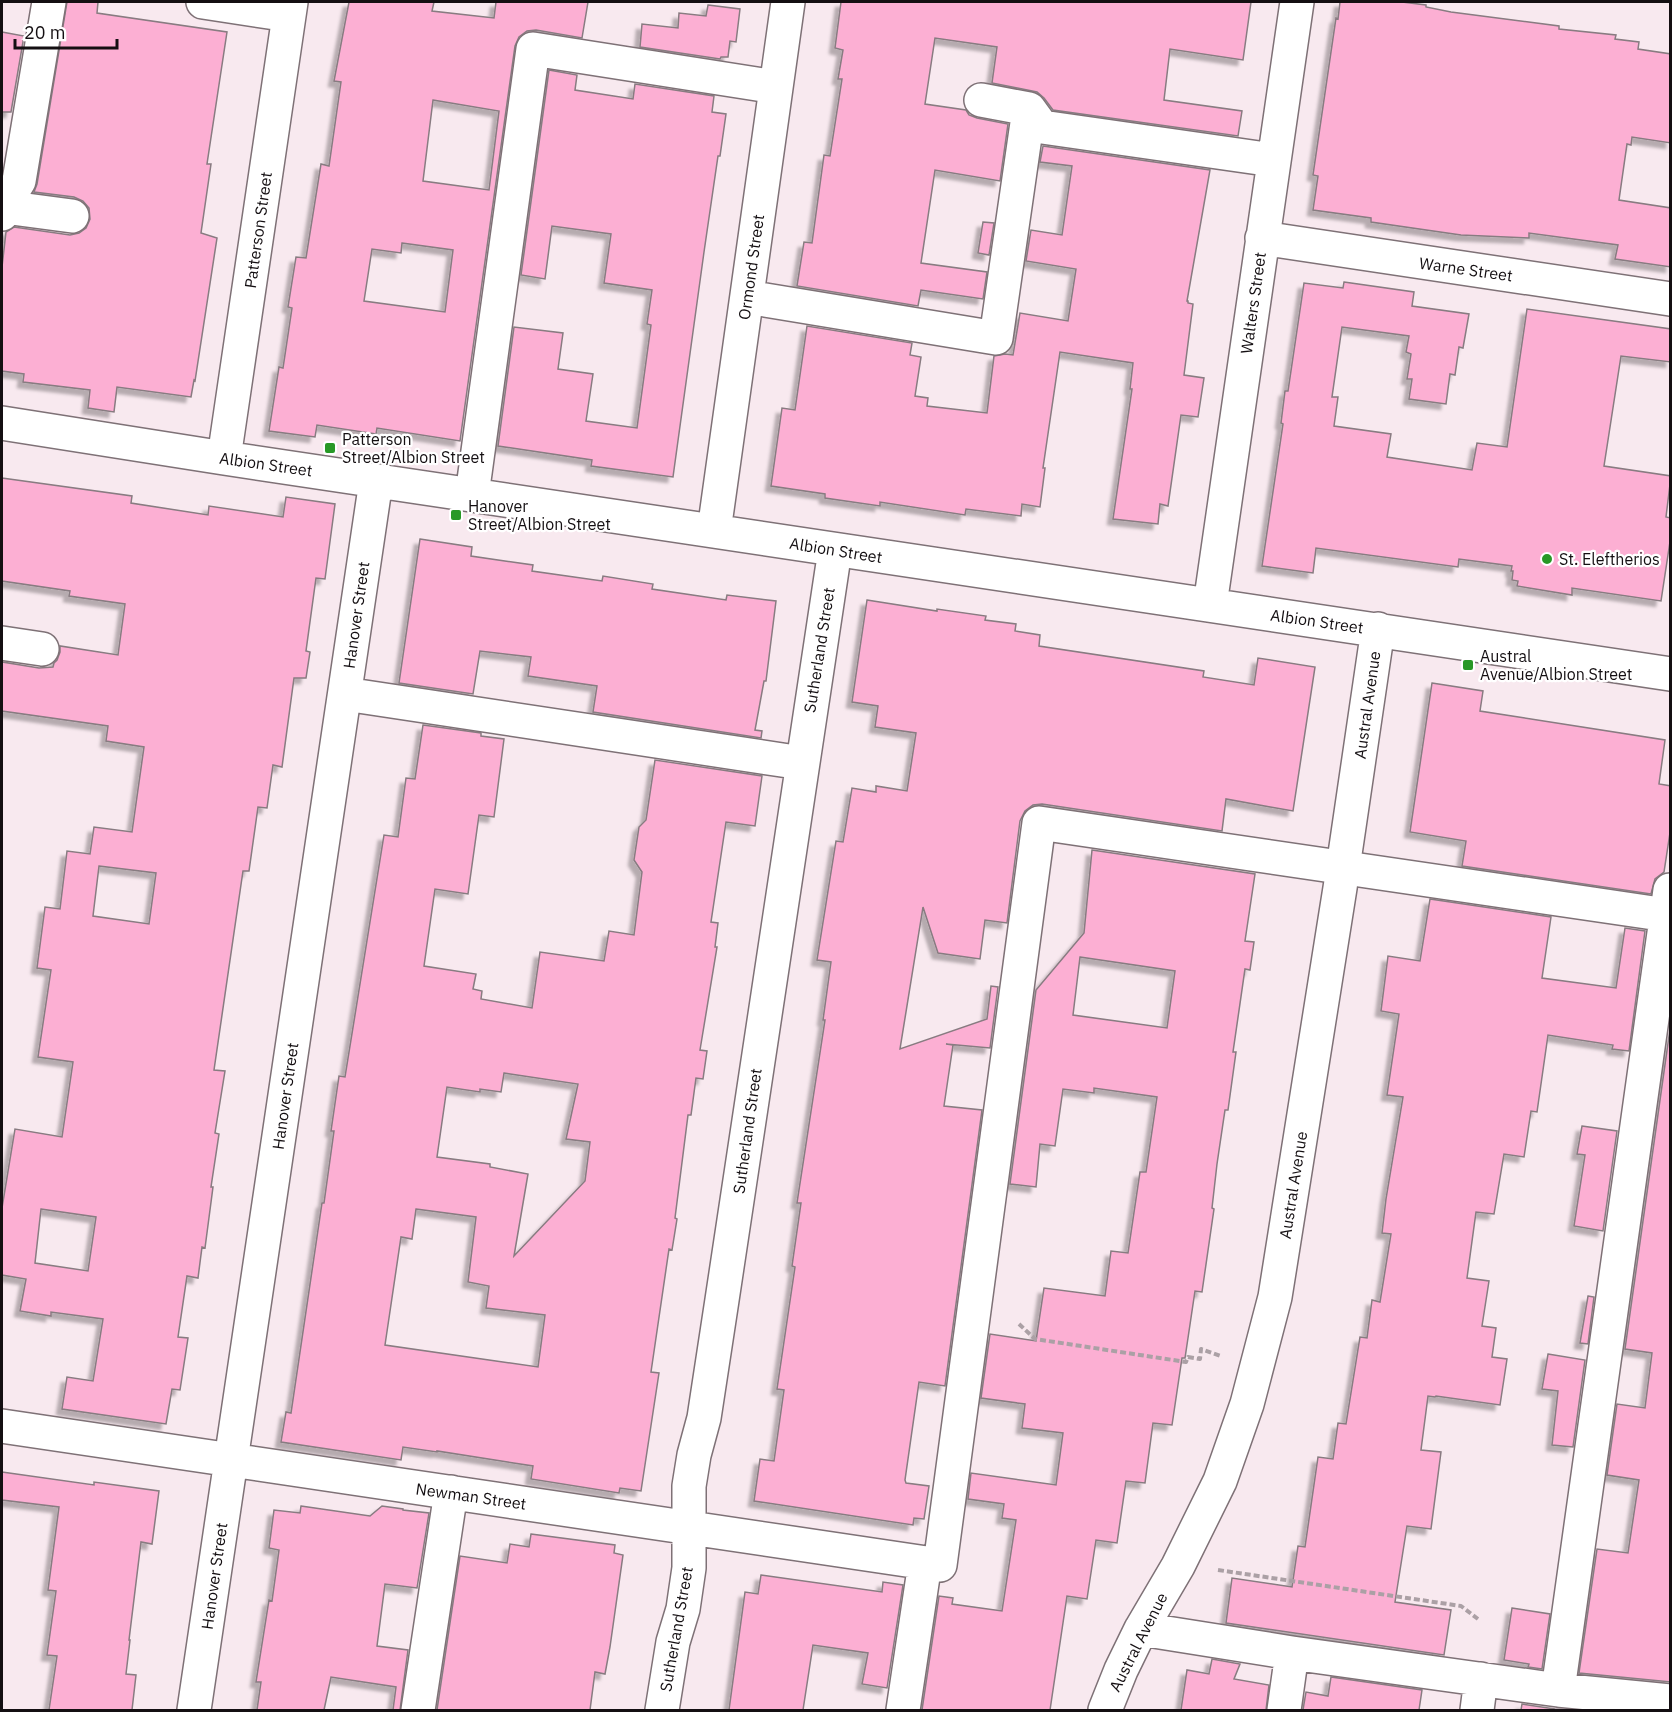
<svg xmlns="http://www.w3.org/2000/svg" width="1672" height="1712" viewBox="0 0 1672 1712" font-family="'IBM Plex Sans',sans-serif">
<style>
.building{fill:#fcafd3;stroke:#887b81;stroke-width:1.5;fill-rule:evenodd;filter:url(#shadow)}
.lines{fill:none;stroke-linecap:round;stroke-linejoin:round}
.minor-casing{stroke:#7e7176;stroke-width:36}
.path{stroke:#aba0a5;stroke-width:4;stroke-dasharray:6 3;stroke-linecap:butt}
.minor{stroke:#fff;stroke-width:33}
.poi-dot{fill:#289826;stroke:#fff;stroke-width:2}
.labels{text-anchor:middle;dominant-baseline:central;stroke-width:4.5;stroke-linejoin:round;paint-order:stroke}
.street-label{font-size:16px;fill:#140f12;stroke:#fff}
.poi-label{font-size:16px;fill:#140f12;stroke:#fff;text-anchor:start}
</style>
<defs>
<filter id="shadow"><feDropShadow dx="-5.5" dy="5.5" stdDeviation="1.5" flood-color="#0004"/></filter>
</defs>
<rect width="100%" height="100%" fill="#f8e9ef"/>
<path class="building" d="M67,2H98L97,13L227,32L207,164H211L201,233L217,238L195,381L194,380L191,397L117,387L114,412L88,408L90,390L23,382L24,374L2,371V267L6,232L14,227L70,235L79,233L86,228L90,219L89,208L83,201L74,197L34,192L37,184Z
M349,2H434L432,11L494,18L496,2H588L582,38L536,30L527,31L519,37L515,46L460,441L377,428L376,434L317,425L315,437L269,431L279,367L283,368L292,308L288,307L296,257L306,258L321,164L329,166L341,82L334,81ZM433,100L499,111L489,190L423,181ZM402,243L453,250L445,312L364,301L372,249L401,253Z
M841,2H1251L1243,60L1170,49L1164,100L1242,111L1238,136L1053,110L1044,98L1037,92L992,83L997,47L935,38L925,104L966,110L969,115L977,118L1008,124L1000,181L935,170L921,263L987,272L983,299L921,290L918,306L797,286L804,242L812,243L824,155L830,156L842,79H838L843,50L835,48Z
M1340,2H1402L1426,5V7L1451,12L1559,26V29L1616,35L1615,39L1639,42L1638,49L1671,54V143L1632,137L1631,145L1627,144L1619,200L1671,208V267L1615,259L1618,245L1529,233V238L1461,235L1371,222V218L1313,210L1318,176L1313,175L1336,18L1338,19Z
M708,5L740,9L736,42L730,41L728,57H721L720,59L640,47L642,24L678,28L679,13L706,16Z
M2,32L24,36L11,112H2Z
M549,70L577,75L575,90L633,99L635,84L714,96L712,112L726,114L720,156H718L704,252L673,477L591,466L592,460L498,446L514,327L563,333L558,369L593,374L586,421L637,428L651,325L647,324L652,290L604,283L611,234L552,226L545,279L521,275Z
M1043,146L1210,170L1187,301H1188V303L1193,304L1184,375L1204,378L1198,417L1181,415L1168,506L1160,504L1158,524L1113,519L1132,389H1130L1133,363L1060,352L1043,468H1045L1040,507L1022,504L1021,516L966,509L965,515L880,502V506L825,498V494L771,486L782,408L795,410L807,326L912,343L910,355L921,357L915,396L928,398L927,406L987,413L994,356L1005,354L1013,355L1020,313L1068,321L1076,269L1026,261L1031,230L1062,235L1072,166L1040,162Z
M983,222L994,223L989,255L978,253Z
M1344,282L1414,292L1412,306L1469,314L1463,348L1459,347L1455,375L1450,374L1446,404L1409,399L1412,379H1407L1411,354L1406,352L1409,336L1342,327L1332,397H1338L1334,426L1391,434L1387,457L1472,470L1477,443L1507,447L1527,309L1671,329V362L1621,356L1604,466L1671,476L1666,517L1671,518V535L1661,601L1572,588V595L1517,586L1518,581L1512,580L1513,571H1511L1512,566L1459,559L1458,567L1316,548L1313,573L1262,566L1283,424L1281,423L1285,391H1288L1304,283L1343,288Z
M2,478L132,496L131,503L208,515L209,506L283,517L286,497L335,504L325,579L316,578L306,651L310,652L306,678H294L282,767L273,765L267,808L258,807L249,871H243L214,1070L225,1071L215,1133L219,1134L211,1187H213L205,1248L202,1247L198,1278L187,1276L178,1337L188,1338L180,1390L172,1389L166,1424L62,1409L67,1377L93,1381L103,1319L51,1312V1316L20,1311L26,1279L2,1275V1208L15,1129L62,1137L73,1062L38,1057L51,970L37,968L45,907L60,909L67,851L90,854L94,827L132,832L144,747L106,741L108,726L2,711V662L39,668L53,667L54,663L57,660L60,652V646L118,655L125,604L69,596L70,591L2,581ZM99,866L156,873L149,924L93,916ZM41,1209L96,1217L88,1271L35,1263Z
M420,539L472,547L471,556L533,565L532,571L602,581L603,576L653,584L652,589L726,600L727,595L776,601L766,681H764L755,730L762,731L761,738L593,712L597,686L528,676L531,657L480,651L473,694L399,683Z
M867,600L937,611V609L986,616L985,620L1016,624L1015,631L1040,635L1039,646L1204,671L1203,677L1254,685L1258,658L1315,667L1293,811L1226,799L1222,831L1042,804L1033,805L1025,811L1020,821L1007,923L985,920L980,959L938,953L923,907L900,1049L987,1019L991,986L998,987L990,1048L946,1044L953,1045L944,1106L982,1110L945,1386L919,1382L905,1480L906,1483L929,1486L924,1519L914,1518L913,1525L754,1501L760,1459L774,1461L784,1390L777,1389L795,1267L792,1266L801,1203H797L825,1020H823L831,962L817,960L836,841L843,842L852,788L876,792V786L907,791L916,733L875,727L878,706L852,702Z
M1432,683L1483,691L1480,711L1665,740L1659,784L1671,786V826L1664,872L1655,879L1651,894L1462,866L1466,841L1410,832Z
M423,725L481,733V736L504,739L494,817L479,815L468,894L435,889L424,966L476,974L473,989L482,991L481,999L532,1008L540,952L604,961L609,931L634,935L642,872L634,860L639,827L646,820L655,760L762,776L755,826L726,822L711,922L718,923L715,947H717L700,1050L707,1051L703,1079L696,1078L691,1115H688L675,1218L677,1219L672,1250L669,1249L651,1372L659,1373L641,1491L620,1488L619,1493L531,1479L533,1466L437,1451V1452L403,1447L401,1460L281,1442L286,1412L291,1413L322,1203H324L334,1131H331L339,1076L345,1077L384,835L398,837L406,778L415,779ZM504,1073L578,1084L566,1139L590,1142L585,1181L514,1256L528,1174L490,1167V1164L437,1157L447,1087L480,1092V1089L501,1092ZM416,1209L476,1217L468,1282L489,1286L486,1308L545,1315L538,1367L385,1345L401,1237L412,1239Z
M1092,850L1255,874L1245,941L1254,942L1250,970L1245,969L1233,1052H1236L1228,1110H1225L1217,1164L1212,1208L1214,1209L1202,1292L1195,1291L1185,1358H1182L1172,1425L1153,1423L1145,1483L1126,1481L1117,1543L1096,1540L1087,1599L1067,1596L1050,1710H922L939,1596L953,1598L952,1604L1002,1611L1016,1520L1002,1518L1004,1504L968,1499L971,1473L1056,1485L1063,1433L1022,1428L1025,1404L981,1398L990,1334L1036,1341L1044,1288L1105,1296L1111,1251L1128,1253L1140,1172H1146L1157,1097L1094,1088V1093L1063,1089L1055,1146L1040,1144L1036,1187L1010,1184L1036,990L1084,933ZM1080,957L1175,971L1167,1028L1073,1015Z
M1430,899L1551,917L1542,978L1616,988L1625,928L1645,931L1629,1051L1612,1049L1613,1045L1548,1035L1537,1112L1531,1111L1524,1157L1504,1154L1494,1214L1476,1212L1467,1278L1489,1281L1482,1326L1496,1328L1492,1357L1507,1359L1500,1405L1436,1396L1435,1397L1428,1396L1421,1450L1441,1452L1431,1529L1407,1526L1395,1602L1451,1610L1444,1655L1226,1623L1232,1578L1292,1587L1298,1546L1305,1547L1318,1457L1333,1459L1338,1423L1346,1424L1360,1337L1367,1338L1372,1300L1380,1302L1391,1234L1382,1233L1386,1199L1403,1097L1387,1095L1399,1014L1381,1011L1388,956L1420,961Z
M1671,1022V1682L1579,1673L1597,1549L1628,1553L1639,1480L1607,1475L1617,1404L1645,1408L1652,1353L1625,1349Z
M1582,1126L1617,1131L1603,1231L1574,1226L1585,1155L1577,1154Z
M1588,1296L1594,1297L1588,1344L1580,1343Z
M1548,1354L1585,1360L1573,1447L1552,1445L1558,1391L1542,1389Z
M2,1472L94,1485V1482L159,1491L152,1544L141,1542L129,1640H130L126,1674L136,1675L132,1710H49L57,1656L47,1655L56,1591L48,1590L59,1507L2,1500Z
M301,1506L370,1516L382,1506L403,1509V1510L429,1513L417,1588L385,1584L377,1646L408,1650L400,1710H393L396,1687L331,1677L324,1710H257L261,1682H256L269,1600L272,1601L279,1550L269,1548L274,1510L300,1513Z
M531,1534L615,1545L614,1553L623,1555L610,1647L605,1674L595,1672L590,1710H437L460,1556L507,1563L510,1544L529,1547Z
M761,1575L882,1592L883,1582L903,1585L887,1688L862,1684L868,1653L813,1645L803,1710H729L745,1592L758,1594Z
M1512,1608L1550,1614L1542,1669L1528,1667L1529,1664L1504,1660Z
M1212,1659L1240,1664L1234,1679L1269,1685L1266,1710H1181L1187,1670L1209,1674Z
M1331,1677L1422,1690L1419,1710H1303L1306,1692L1328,1696Z
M1522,1704L1555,1709L1575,1710H1521Z"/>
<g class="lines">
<g class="minor-casing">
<path id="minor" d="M203,2L289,15
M981,100L1029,109
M4,207L72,216
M2,214V209L19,181L49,2
M1262,238L1670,299
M747,297L996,338L1029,109L1042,127L1273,160
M2,423L224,458L1670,674
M224,458L291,2
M472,495L533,49L776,87
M714,531L788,2
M1210,605L1297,2
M2,643L42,649
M345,694L802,763
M2,1426L940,1565L1039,823L1667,915
M1141,1629L1292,1653L1558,1690L1670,1701
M1558,1690L1670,890
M194,1710L376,481
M418,1710L451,1492
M662,1710L673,1642L683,1609L689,1568V1486L694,1455L704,1418L722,1300L835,550
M903,1710L925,1563
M1105,1710L1121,1670L1141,1629L1178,1566L1220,1481L1247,1404L1275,1297L1340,888L1378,629
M1284,1710L1292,1653
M1477,1710L1481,1679"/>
</g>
<path class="path" d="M1019,1324L1035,1339L1186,1362L1188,1357L1200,1359L1201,1349L1221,1356
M1218,1570L1461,1606L1478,1619"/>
<use href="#minor" class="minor"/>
</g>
<g class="poi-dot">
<rect x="324" y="442" width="12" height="12" rx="3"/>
<rect x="450" y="509" width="12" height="12" rx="3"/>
<circle cx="1547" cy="559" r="6"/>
<rect x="1462" y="659" width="12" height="12" rx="3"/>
</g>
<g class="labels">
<g class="street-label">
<text transform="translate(258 230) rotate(-82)">Patterson Street</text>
<text transform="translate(751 267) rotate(-82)">Ormond Street</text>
<text transform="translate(1466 269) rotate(8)">Warne Street</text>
<text transform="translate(1253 303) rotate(-82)">Walters Street</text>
<text transform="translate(266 464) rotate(8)">Albion Street</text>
<text transform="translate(836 550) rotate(9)">Albion Street</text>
<text transform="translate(356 615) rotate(-82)">Hanover Street</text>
<text transform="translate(1317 621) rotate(8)">Albion Street</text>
<text transform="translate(819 650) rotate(-81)">Sutherland Street</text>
<text transform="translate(1367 705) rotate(-82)">Austral Avenue</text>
<text transform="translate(285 1096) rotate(-82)">Hanover Street</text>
<text transform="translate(747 1131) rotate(-82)">Sutherland Street</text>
<text transform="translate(1293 1185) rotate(-81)">Austral Avenue</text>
<text transform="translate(471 1496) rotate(8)">Newman Street</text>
<text transform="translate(214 1576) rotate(-82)">Hanover Street</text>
<text transform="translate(676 1629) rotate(-80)">Sutherland Street</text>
<text transform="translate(1138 1642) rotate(-63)">Austral Avenue</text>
</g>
<g class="poi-label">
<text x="342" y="439">Patterson<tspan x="342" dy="18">Street/Albion Street</tspan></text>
<text x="468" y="506">Hanover<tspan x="468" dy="18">Street/Albion Street</tspan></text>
<text x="1559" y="559">St. Eleftherios</text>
<text x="1480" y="656">Austral<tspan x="1480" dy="18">Avenue/Albion Street</tspan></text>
</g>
</g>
<rect width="1672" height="1712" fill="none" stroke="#140f12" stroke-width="6"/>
<path d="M15 39v9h102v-9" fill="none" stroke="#140f12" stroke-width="3"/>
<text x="24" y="39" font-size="18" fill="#140f12" stroke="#ffffff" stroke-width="4.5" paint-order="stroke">20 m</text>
</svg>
